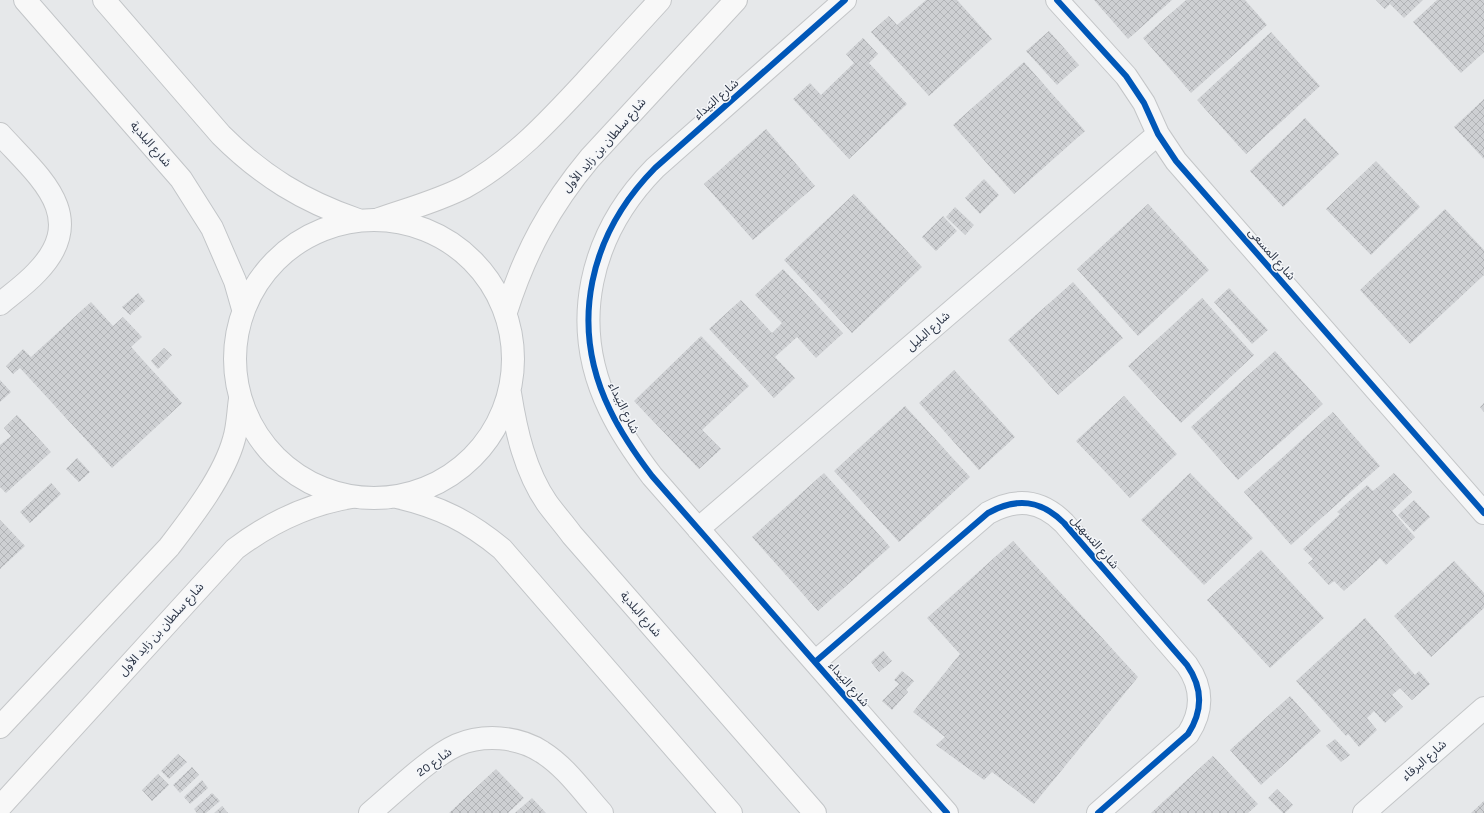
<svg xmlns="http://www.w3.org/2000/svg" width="1484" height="813" viewBox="0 0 1484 813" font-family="Karla,'Noto Sans Arabic',sans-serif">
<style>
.building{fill:url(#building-cross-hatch)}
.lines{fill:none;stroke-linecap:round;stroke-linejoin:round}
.street-casing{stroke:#c4c6c8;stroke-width:24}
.secondary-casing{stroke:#c4c6c8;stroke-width:24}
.primary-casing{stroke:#c2c5c8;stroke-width:24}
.street{stroke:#f5f6f7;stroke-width:22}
.secondary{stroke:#f8f8f8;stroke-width:22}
.primary{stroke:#f8f8f8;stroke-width:22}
.cycleway-casing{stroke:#f4f6f9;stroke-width:8}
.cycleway{stroke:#0057b8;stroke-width:6}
.labels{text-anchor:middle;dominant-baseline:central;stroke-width:3;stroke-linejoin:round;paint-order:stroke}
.street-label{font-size:12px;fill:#2b3445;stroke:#f4f6f9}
</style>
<defs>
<pattern id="building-cross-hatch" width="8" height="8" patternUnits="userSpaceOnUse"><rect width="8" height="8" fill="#ced0d3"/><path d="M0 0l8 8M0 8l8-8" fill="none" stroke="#b1b3b6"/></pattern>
</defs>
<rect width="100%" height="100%" fill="#e6e8ea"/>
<path class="building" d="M926,0H957L992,39L929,96L871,32L889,16L897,25Z
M1094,0H1172L1128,39Z
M1186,0H1245L1267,25L1191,93L1143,38Z
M1376,0H1423L1404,18L1390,4L1385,9Z
M1437,0H1484V52L1461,73L1413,22Z
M1049,31L1079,65L1057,85L1026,51Z
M1271,32L1320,86L1246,154L1197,100Z
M863,38L878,54L869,63L907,104L849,159L793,99L810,83L821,95L854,63L846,54Z
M1024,62L1085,131L1014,194L953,125Z
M1484,99V159L1454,127Z
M1305,118L1339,154L1283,207L1250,171Z
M766,129L815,186L753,240L704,184Z
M1376,161L1420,207L1371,255L1326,209Z
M984,179L999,195L980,214L965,198Z
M854,194L922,267L852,333L784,260Z
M1148,204L1209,270L1138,336L1077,269Z
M955,207L974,225L965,235L946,217Z
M1445,209L1484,250V275L1410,344L1360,290Z
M943,216L957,231L936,251L922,237Z
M783,269L843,333L816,358L797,337L775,357L795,378L774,398L709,329L741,300L772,333L782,323L755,295Z
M1073,282L1123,338L1058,395L1008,340Z
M1229,288L1268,330L1252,344L1214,302Z
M138,293L145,301L130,315L122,307Z
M1202,298L1254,355L1181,423L1128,366Z
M91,302L113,326L123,317L142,337L131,347L182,403L112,468L20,368L13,374L6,366L23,349L31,357Z
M701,336L749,386L702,430L721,449L699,469L634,401Z
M164,348L172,355L158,369L151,361Z
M1275,351L1323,404L1238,480L1191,427Z
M954,370L1015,437L979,470L919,403Z
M0,380L11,392L0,402Z
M1124,396L1177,454L1130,498L1076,441Z
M1484,403V412L1480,407Z
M905,406L970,477L899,542L834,471Z
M1333,412L1380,466L1291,545L1244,492Z
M17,415L51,452L6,493L0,487V445L11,436L4,428Z
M77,458L90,472L79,482L66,469Z
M824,473L890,547L818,611L752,537Z
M1190,473L1253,538L1204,585L1141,520Z
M1394,473L1412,492L1392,511L1415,537L1386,565L1380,558L1344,591L1334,581L1329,585L1308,563L1313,559L1303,549L1340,514L1337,512L1367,485L1373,491Z
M51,483L61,494L30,523L20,512Z
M1414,500L1430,517L1414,532L1398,515Z
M0,520L25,546L0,569Z
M1013,541L1138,677L1034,804L992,772L984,780L936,745L945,737L913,712L960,654L927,618Z
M1261,550L1324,618L1270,668L1207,600Z
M1454,561L1484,593V608L1431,657L1394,616Z
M1365,618L1415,675L1419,671L1430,684L1412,700L1400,688L1392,695L1403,707L1385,723L1374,711L1367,718L1377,730L1359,747L1348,734L1346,736L1296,681Z
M883,651L892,661L879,672L871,662Z
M902,671L914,681L906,690L908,692L892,710L882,701L899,684L894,680Z
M1290,696L1321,731L1261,785L1230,750Z
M1335,739L1350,755L1341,762L1326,746Z
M178,754L187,762L169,779L161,771Z
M1213,756L1258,804L1248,813H1151Z
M192,767L199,775L180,793L173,785Z
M496,769L524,798L508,813H449Z
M158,774L169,785L152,801L142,790Z
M202,780L208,788L190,804L184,797Z
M1277,789L1293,805L1285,813H1283L1268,798Z
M212,793L220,801L206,813H197L194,809Z
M532,798L546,813H515Z
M1484,801V813H1471Z
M222,806L228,813H214Z"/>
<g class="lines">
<g class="street-casing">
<path id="street" d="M845,0L655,168C590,234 568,324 610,410C621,433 636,455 652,476L947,813
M1057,0L1126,76L1144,103L1158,134L1176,161L1484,513
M0,134C38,176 91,216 37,272C26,284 12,294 0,304
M698,529L1158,134
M815,662L988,513C1017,497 1041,500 1064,523L1187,665C1203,688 1203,711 1188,734L1098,813
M370,813C393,794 430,757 457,745C483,734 518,736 542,752C566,767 583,792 602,813
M1364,813L1484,708"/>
</g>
<g class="secondary-casing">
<path id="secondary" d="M379,219C408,209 438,201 465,187C513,160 549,121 586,81C611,54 635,27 660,0
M506,312C525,252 550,206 590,158L736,0
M0,727L169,547C192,517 224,476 234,439C238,426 238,412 240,399
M0,807L235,549C271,522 308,504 352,497"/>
</g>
<g class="primary-casing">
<path id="primary" d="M25,0L181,179L212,228L235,281L243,309
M104,0L221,135C262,176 303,201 358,220
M235 359a139 139 0 1 1 278 0a139 139 0 1 1-278 0Z
M510,393C516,431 525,471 547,503C555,514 564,524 572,535L815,813
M397,497C440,507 468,521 502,549L731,813"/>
</g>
<use href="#street" class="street"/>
<use href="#secondary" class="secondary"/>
<use href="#primary" class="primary"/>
<g class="cycleway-casing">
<path id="cycleway" d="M845,0L655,168C590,234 568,324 610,410C621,433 636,455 652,476L947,813
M1057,0L1126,76L1144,103L1158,134L1176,161L1484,513
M815,662L988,513C1017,497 1041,500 1064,523L1187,665C1203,688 1203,711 1188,734L1098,813"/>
</g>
<use href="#cycleway" class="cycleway"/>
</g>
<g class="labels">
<g class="street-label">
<text transform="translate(716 99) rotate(-41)">شارع البَيداء</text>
<text transform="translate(151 144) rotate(49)">شارع البلدية</text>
<text transform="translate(604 145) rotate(-49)">شارع سلطان بن زايد الأول</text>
<text transform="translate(1272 254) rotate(49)">شارع المسعى</text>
<text transform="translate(928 331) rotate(-41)">شارع البليل</text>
<text transform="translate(624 408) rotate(64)">شارع البَيداء</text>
<text transform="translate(1095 542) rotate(49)">شارع التسهيل</text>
<text transform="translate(641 614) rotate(49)">شارع البلدية</text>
<text transform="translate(161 629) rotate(-48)">شارع سلطان بن زايد الأول</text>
<text transform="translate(849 684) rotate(49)">شارع البَيداء</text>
<text transform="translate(1424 760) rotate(-41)">شارع البرقاء</text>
<text transform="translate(434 762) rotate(-36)">شارع 20</text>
</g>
</g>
</svg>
